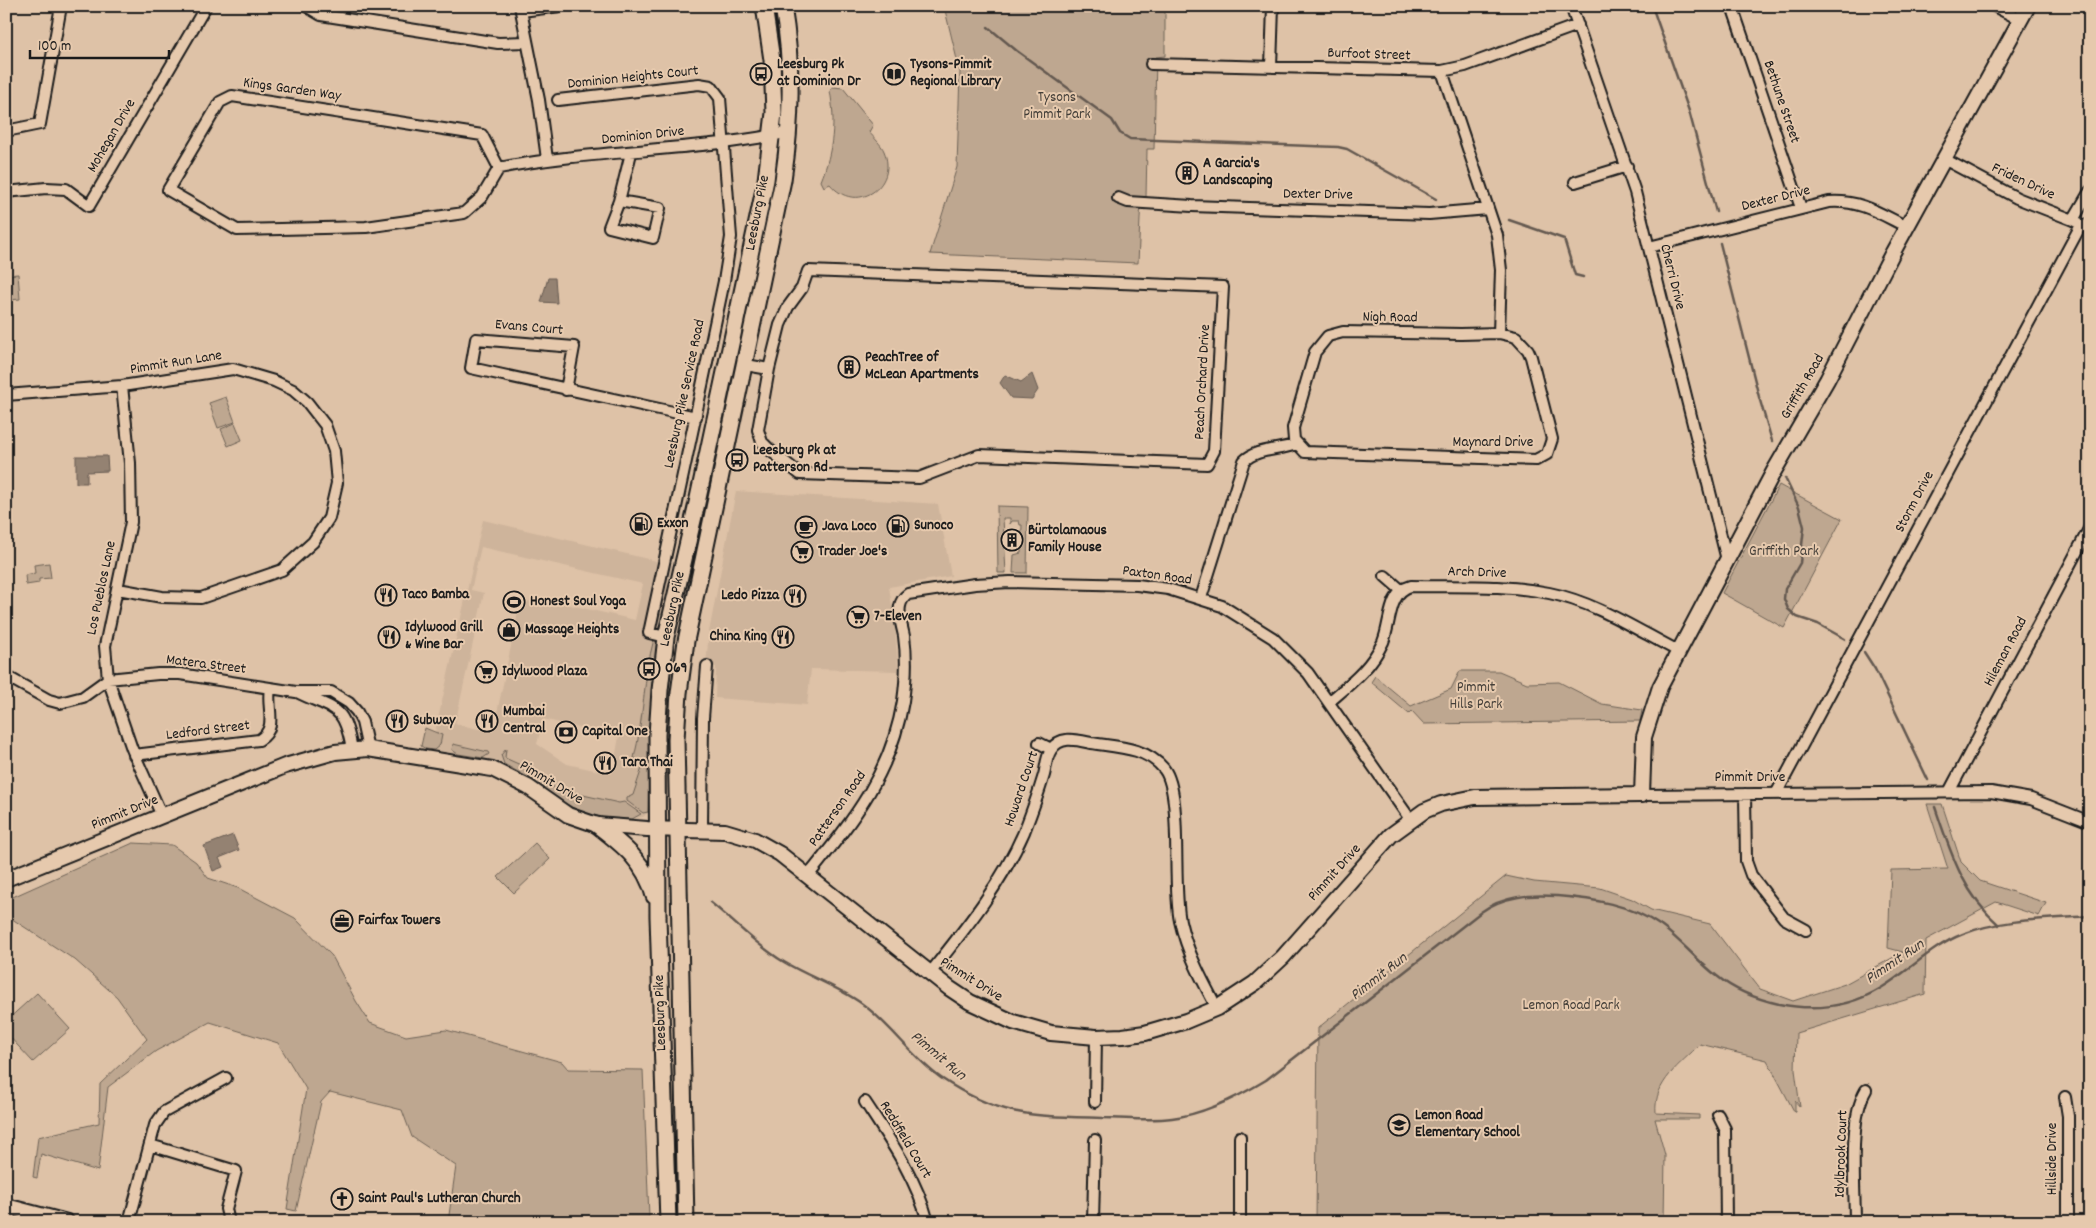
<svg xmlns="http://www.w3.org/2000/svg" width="2096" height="1228" viewBox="0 0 2096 1228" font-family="Dekko,sans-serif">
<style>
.built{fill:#ceb49b;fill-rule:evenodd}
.green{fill:#bea790;stroke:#6d6256}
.water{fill:#948272;stroke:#645950}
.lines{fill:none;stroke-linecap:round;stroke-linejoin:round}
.stream{stroke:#645950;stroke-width:2.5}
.street-casing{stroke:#1c1c1c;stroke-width:14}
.secondary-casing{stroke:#1c1c1c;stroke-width:18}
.primary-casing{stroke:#1c1c1c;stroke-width:19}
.street{stroke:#e6c9ad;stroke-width:10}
.secondary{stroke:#e6c9ad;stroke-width:14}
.primary{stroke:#e6c9ad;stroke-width:15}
.labels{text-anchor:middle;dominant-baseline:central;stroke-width:4;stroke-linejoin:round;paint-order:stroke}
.street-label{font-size:15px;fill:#1c1c1c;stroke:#e6c9ad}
.poi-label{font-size:15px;font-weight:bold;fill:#1c1c1c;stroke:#e6c9ad;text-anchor:start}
.park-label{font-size:15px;fill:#443f39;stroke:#e6c9ad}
.water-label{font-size:16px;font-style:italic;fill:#403b36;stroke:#e6c9ad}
</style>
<rect width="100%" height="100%" fill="#dec2a7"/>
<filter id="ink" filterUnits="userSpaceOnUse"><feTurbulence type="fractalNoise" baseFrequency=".02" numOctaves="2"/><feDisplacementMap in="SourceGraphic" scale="10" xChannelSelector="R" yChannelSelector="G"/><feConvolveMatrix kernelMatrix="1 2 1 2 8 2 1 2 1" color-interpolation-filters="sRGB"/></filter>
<g filter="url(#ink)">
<path class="built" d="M736,491L938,504L951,576L889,587L895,623L898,671L811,669L807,705L715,698L716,667L706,665L709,632Z
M483,520L673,565L656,641L646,735L649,812L643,817L628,820L590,815L568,806L527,777L497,761L431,750ZM481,547L643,584L635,620L535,597L519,608L493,732L455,724L484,593L471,590ZM543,719L619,737L612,774L567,764L537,744Z"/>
<path class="green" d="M944,6H1165V56L1156,57L1154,149H1147L1146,197H1141L1138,263L930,254L957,167L960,72Z
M833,87L843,88L873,125L869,132C874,138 881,144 884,151C899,187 855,215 830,184L824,187L821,181C833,151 836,122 830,91Z
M18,274L20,299L10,300L7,275Z
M226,397L235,422L218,428L209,403Z
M235,423L242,440L228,446L221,429Z
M1779,485L1842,519L1784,628L1722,593Z
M997,506L1028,507L1027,573H1013L1014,555L1021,553L1022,525H1020L1019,521H1012L1010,524V518H1003L1006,573H998Z
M49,563L51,578L39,579V583L26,585L25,575L35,573L34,565Z
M654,639L658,641L651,697L648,812L643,813L627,801V798L633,795L644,762L634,758C644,719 643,678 654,639Z
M1460,671H1499L1527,683L1559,682L1602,704L1642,710L1640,721L1424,724L1412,711L1409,714L1371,682L1375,676L1411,706L1451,689Z
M425,728L442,735L440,745L434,750L426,749L421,746Z
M453,744L488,752L489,754L483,758L458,754L452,750Z
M506,749L505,758L534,771L556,789L619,803L624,802L641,814L632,819H619L599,817L581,812L554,797L527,777L504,764L501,755Z
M1927,804H1942L1961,862L1980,881L2046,903L2039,916L1996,902L1926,940L1925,994L1796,1033L1795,1070L1800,1107L1795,1101V1113L1767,1060L1700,1044C1681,1064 1653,1082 1656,1113L1699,1115V1119H1655L1665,1155L1664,1222H1316L1318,1028L1506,876L1534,882L1600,888L1632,899L1651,910L1710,924L1760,989L1793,1001L1845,984L1903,952L1888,948L1891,870L1948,869Z
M133,843L172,845L196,862L208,878L238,888L295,918L332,956L356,1001L370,1023L406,1036L446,1030L562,1062L568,1069L643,1070L649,1217L562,1216L561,1222H448L456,1166L412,1137L402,1110L330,1092L321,1102L296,1211L287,1209L306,1089L278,1043L210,1022L156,1051L108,1087L98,1171L41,1154L37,1178L33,1177L38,1137L99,1123L100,1084L147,1039L117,997L75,960L6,915V900Z
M535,843L550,859L514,893L498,877Z
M37,993L70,1029L33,1062L6,1033V1021Z"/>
<path class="water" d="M548,278H555L557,303L541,302Z
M1032,374L1038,390L1032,399L1011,398L1000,383L1005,375L1021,382Z
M76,456H107L108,471L87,472V483H76Z
M233,835L239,850L219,858L223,867L213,871L204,846Z"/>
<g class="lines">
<path class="stream" d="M967,6L969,8
M1652,6L1689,111L1716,212
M988,27L1017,51L1112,120L1120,133L1130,139L1338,147L1347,149L1436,199
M1509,220L1564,239L1575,275L1583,277
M1720,243L1759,397L1772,441
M1785,478L1799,507L1804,527L1800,563L1785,589L1784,599L1788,609L1797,617L1818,624L1845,639
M1864,652L1875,669L1928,780
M1935,807C1950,851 1963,894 1999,925
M710,902C735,922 757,946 784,962C809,977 837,986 861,1003C891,1024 911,1057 941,1078C1000,1118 1036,1116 1103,1118C1126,1118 1150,1121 1172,1118C1205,1114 1238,1097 1266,1080L1481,912C1503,896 1530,894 1557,896C1593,899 1630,904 1661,926C1682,941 1697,961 1717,976C1734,990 1757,999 1779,1004C1814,1011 1850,1007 1881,988C1909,971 1932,946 1963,934C2001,919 2049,919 2090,916"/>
<g class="street-casing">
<path id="street" d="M306,6L321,15L498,43L527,42
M520,6L539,100L547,159
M1571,6L1635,192L1727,560
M1732,6L1801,208
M1994,6L2021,20
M522,11L560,6
M1151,64L1442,71L1465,66L1578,25
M1271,67L1273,6
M1442,71L1497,235L1501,270L1499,333
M232,96L482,135L499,168L482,197L464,213L366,227L237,230L168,190L220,102Z
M558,100L699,84L711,86L720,98L731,237L724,281L699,400L649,633L666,637
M6,131L40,124L61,6
M1944,159L2017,198L2073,220L2090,229
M499,168C595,149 694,152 790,132
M1575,182L1627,166
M6,192L46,188L66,189L89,206L206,6
M1118,198L1128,202L1192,206L1429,214L1488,209
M619,201L660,208L653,238L609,227L619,201L631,153
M2073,220L2090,191
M1649,247L1829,202C1861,200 1879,213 1907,227
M808,271L1223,287L1214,451L1207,464L979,455L919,478L800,474L771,451L762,442L758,430L769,369L780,325L788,307L802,288Z
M1343,332L1461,334L1499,333L1516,337L1528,350L1531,357L1552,439L1547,454L1536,460L1305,452L1294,440L1293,428L1315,352L1328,336Z
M746,365L769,369
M122,386L130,463L131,522L105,646L108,679L132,749L162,816
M566,390L574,347L476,339L471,368L696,417
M6,395L122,386L233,369L274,381L293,390L307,402L325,425L334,451L337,483L329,518L313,542L282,570L201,598L162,597L118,589
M1385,576L1401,590
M1201,598L1244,461C1257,448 1279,451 1296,444
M6,676L49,700L60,703L83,697L108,679L158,674H180L296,692H331L349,703L357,712L362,722L368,749
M297,692C335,711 344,703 352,750
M1329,702C1350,684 1371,668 1383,642C1391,623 1388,592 1411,586C1456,587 1505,584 1549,593C1595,602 1637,630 1678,651
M1039,743L1051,749
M134,755L259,740C279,728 266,708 270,688
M1949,792L2090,527
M1745,794L1746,861L1751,875L1784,918L1806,930
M1776,794L2081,225
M1642,795L1991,792L2031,799L2090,822
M702,830L703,718L707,666
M808,876C853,820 891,774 903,701C906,680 907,657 904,636C902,626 898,615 900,606C901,600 904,597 908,594L975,584L1010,582L1137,585L1168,589L1222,606L1273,638L1308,673L1410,819
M930,973C965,929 1001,885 1024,832C1031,814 1038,795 1044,775C1046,768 1046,757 1051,750C1060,735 1077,740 1091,743C1117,747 1146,747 1164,769C1183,794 1172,884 1180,921C1187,952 1202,980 1217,1008
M2065,1097L2068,1116V1222
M865,1102C890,1140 916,1177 928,1222
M1095,1102L1096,1037
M1718,1115L1725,1129L1726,1222
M150,1145L236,1171L226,1209L229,1222
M129,1222L155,1125L164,1112L226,1078
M1093,1222L1095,1140
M1240,1222V1137
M1855,1222C1855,1185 1848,1120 1866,1090"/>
</g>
<g class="secondary-casing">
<path id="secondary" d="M6,879L285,766L335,752L368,749L492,769L528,787L568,815L597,825L647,829L725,831L755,840L780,854L949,988L970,1002L1013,1022L1051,1033L1096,1037L1123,1036L1145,1033L1186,1021L1217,1008L1255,983L1283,957L1391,835L1424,811L1441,804L1475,797L1642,795L1644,737L1660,687L1774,471L1827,380L1893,252L2028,6
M6,1206L67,1222"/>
</g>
<g class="primary-casing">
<path id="primary" d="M597,825C623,845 646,863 654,896
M668,1222L658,917L657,735L660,690L666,637L697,503L766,180L774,113L772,60L764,6
M686,1222L676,739L679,693L686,641L783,180C792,120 793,66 783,6"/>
</g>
<use href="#street" class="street"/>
<use href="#secondary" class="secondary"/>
<use href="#primary" class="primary"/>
</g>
</g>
<defs>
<g id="bus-ring" transform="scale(1.125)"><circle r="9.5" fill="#e6c9ad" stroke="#1c1c1c" stroke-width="1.5"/><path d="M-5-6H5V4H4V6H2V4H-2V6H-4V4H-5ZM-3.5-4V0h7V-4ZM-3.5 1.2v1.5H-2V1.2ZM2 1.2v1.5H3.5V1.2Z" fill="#1c1c1c"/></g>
<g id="library-ring" transform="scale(1.125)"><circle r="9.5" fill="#e6c9ad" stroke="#1c1c1c" stroke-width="1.5"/><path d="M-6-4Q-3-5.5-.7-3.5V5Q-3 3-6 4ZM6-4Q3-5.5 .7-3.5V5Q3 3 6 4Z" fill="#1c1c1c"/></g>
<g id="building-ring" transform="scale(1.125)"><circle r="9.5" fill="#e6c9ad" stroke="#1c1c1c" stroke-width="1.5"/><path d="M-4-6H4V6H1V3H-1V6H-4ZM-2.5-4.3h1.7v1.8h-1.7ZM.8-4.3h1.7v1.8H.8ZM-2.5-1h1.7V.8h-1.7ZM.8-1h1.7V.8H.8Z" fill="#1c1c1c"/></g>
<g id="fuel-ring" transform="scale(1.125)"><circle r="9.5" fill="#e6c9ad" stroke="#1c1c1c" stroke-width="1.5"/><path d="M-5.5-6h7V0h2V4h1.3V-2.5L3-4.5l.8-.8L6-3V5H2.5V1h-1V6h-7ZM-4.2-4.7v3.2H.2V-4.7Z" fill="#1c1c1c"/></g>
<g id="cafe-ring" transform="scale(1.125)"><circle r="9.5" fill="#e6c9ad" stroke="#1c1c1c" stroke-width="1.5"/><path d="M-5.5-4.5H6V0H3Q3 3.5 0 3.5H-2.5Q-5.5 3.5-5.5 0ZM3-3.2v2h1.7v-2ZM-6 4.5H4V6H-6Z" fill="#1c1c1c"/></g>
<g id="supermarket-ring" transform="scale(1.125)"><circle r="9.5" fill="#e6c9ad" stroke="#1c1c1c" stroke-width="1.5"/><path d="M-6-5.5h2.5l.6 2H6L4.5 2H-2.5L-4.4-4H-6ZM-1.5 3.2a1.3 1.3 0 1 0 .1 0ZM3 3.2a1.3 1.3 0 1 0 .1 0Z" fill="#1c1c1c"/></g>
<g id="restaurant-ring" transform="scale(1.125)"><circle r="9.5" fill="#e6c9ad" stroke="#1c1c1c" stroke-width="1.5"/><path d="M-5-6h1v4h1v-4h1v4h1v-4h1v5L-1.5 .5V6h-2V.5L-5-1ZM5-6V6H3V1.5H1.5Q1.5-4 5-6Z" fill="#1c1c1c"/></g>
<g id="stadium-ring" transform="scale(1.125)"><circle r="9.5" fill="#e6c9ad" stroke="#1c1c1c" stroke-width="1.5"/><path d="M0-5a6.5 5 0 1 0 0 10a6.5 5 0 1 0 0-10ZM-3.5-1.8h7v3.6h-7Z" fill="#1c1c1c"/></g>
<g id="shop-ring" transform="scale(1.125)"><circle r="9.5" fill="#e6c9ad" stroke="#1c1c1c" stroke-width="1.5"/><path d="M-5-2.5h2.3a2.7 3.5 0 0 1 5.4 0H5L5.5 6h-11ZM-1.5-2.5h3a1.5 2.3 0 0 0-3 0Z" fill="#1c1c1c"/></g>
<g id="bank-ring" transform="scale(1.125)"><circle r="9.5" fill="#e6c9ad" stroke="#1c1c1c" stroke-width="1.5"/><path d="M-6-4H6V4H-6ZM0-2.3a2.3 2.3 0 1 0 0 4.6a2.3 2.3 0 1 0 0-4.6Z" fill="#1c1c1c"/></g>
<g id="office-ring" transform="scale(1.125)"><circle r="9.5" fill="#e6c9ad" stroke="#1c1c1c" stroke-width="1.5"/><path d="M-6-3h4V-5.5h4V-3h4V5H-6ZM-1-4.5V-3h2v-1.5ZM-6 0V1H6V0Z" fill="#1c1c1c"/></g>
<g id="school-ring" transform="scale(1.125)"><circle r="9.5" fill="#e6c9ad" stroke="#1c1c1c" stroke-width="1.5"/><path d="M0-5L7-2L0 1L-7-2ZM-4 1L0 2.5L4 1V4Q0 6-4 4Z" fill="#1c1c1c"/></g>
<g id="church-ring" transform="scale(1.125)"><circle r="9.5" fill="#e6c9ad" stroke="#1c1c1c" stroke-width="1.5"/><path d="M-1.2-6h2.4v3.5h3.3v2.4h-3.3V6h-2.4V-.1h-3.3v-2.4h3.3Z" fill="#1c1c1c"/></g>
</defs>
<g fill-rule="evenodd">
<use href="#bus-ring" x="761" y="74"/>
<use href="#library-ring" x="894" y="74"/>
<use href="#building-ring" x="1187" y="173"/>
<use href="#building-ring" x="849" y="367"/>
<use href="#bus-ring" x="737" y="460"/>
<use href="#fuel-ring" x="641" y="524"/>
<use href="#fuel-ring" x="898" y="526"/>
<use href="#cafe-ring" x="806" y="527"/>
<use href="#building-ring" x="1012" y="540"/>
<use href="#supermarket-ring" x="802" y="552"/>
<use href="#restaurant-ring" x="386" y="595"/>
<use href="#restaurant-ring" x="795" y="596"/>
<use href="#stadium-ring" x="514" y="602"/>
<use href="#supermarket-ring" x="858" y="617"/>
<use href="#shop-ring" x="509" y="630"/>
<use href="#restaurant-ring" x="389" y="637"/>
<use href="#restaurant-ring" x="783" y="637"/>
<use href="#bus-ring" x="649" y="669"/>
<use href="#supermarket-ring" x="486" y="672"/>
<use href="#restaurant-ring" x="397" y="721"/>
<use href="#restaurant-ring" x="487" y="721"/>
<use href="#bank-ring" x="566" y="732"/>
<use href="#restaurant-ring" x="605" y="763"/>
<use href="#office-ring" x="342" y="921"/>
<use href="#school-ring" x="1399" y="1125"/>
<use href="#church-ring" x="342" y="1199"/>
</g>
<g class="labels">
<g class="street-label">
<text transform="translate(1369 55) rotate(2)">Burfoot Street</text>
<text transform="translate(633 78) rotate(-6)">Dominion Heights Court</text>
<text transform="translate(292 90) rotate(8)">Kings Garden Way</text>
<text transform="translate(1781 102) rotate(71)">Bethune Street</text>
<text transform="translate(112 136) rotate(-60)">Mohegan Drive</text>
<text transform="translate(643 136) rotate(-6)">Dominion Drive</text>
<text transform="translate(2023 182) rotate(25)">Friden Drive</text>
<text transform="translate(1318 195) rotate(1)">Dexter Drive</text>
<text transform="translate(1776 199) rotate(-14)">Dexter Drive</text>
<text transform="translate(758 213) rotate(-79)">Leesburg Pike</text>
<text transform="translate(1672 277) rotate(76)">Cherri Drive</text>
<text transform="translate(1390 318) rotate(1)">Nigh Road</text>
<text transform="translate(529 328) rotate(5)">Evans Court</text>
<text transform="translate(176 363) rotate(-9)">Pimmit Run Lane</text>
<text transform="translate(1203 382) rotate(-87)">Peach Orchard Drive</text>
<text transform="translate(1803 387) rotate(-60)">Griffith Road</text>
<text transform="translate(685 394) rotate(-78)">Leesburg Pike Service Road</text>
<text x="1493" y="443">Maynard Drive</text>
<text transform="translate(1915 502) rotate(-62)">Storm Drive</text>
<text transform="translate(1477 573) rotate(2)">Arch Drive</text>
<text transform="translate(1157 576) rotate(8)">Paxton Road</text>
<text transform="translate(102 588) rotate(-78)">Los Pueblos Lane</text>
<text transform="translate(673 609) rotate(-78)">Leesburg Pike</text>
<text transform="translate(2006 652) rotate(-62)">Hileman Road</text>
<text transform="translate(206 665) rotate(7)">Matera Street</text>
<text transform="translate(208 731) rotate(-7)">Ledford Street</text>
<text x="1750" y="778">Pimmit Drive</text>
<text transform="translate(551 783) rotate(31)">Pimmit Drive</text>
<text transform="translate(1022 789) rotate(-71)">Howard Court</text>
<text transform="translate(838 809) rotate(-55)">Patterson Road</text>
<text transform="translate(125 813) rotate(-22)">Pimmit Drive</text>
<text transform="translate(1335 873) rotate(-48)">Pimmit Drive</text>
<text transform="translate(971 980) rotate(32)">Pimmit Drive</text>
<text transform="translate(661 1013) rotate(-92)">Leesburg Pike</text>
<text transform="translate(905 1140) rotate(59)">Reddfield Court</text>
<text transform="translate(1842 1154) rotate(-88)">Idylbrook Court</text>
<text transform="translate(2053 1159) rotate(-90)">Hillside Drive</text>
</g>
<g class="poi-label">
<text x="777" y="65">Leesburg Pk<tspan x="777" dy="17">at Dominion Dr</tspan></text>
<text x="910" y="65">Tysons-Pimmit<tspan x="910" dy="17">Regional Library</tspan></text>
<text x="1203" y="164">A Garcia's<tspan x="1203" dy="17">Landscaping</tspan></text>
<text x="865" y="358">PeachTree of<tspan x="865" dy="17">McLean Apartments</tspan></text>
<text x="753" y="451">Leesburg Pk at<tspan x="753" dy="17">Patterson Rd</tspan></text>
<text x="657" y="524">Exxon</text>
<text x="914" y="526">Sunoco</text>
<text x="822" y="527">Java Loco</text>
<text x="1028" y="531">Bürtolamaous<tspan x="1028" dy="17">Family House</tspan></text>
<text x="818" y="552">Trader Joe's</text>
<text x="402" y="595">Taco Bamba</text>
<text x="779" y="596" text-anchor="end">Ledo Pizza</text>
<text x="530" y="602">Honest Soul Yoga</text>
<text x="874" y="617">7-Eleven</text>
<text x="405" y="628">Idylwood Grill<tspan x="405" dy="17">&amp; Wine Bar</tspan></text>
<text x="525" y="630">Massage Heights</text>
<text x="767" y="637" text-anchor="end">China King</text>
<text x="665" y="669">069</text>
<text x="502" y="672">Idylwood Plaza</text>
<text x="503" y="712">Mumbai<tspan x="503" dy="17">Central</tspan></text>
<text x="413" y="721">Subway</text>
<text x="582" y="732">Capital One</text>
<text x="621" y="763">Tara Thai</text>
<text x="358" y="921">Fairfax Towers</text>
<text x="1415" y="1116">Lemon Road<tspan x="1415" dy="17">Elementary School</tspan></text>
<text x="358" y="1199">Saint Paul's Lutheran Church</text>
</g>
<g class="park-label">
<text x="1057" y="98">Tysons<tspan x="1057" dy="17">Pimmit Park</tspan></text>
<text x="1784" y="552">Griffith Park</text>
<text x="1476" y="688">Pimmit<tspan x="1476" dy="17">Hills Park</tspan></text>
<text x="1571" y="1006">Lemon Road Park</text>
</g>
<g class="water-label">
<text transform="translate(1895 962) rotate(-34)">Pimmit Run</text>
<text transform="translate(1379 977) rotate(-38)">Pimmit Run</text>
<text transform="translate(938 1056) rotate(40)">Pimmit Run</text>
</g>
</g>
<rect width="2096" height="1228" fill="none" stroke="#e6c9ad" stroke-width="25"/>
<rect x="12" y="12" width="2071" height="1203" fill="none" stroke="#1c1c1c" stroke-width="2" filter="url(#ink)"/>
<path d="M30 50v8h139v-8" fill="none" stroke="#1c1c1c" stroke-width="2.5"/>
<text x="38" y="50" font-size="15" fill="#1c1c1c" stroke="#e6c9ad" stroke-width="4" paint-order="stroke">100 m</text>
</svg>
